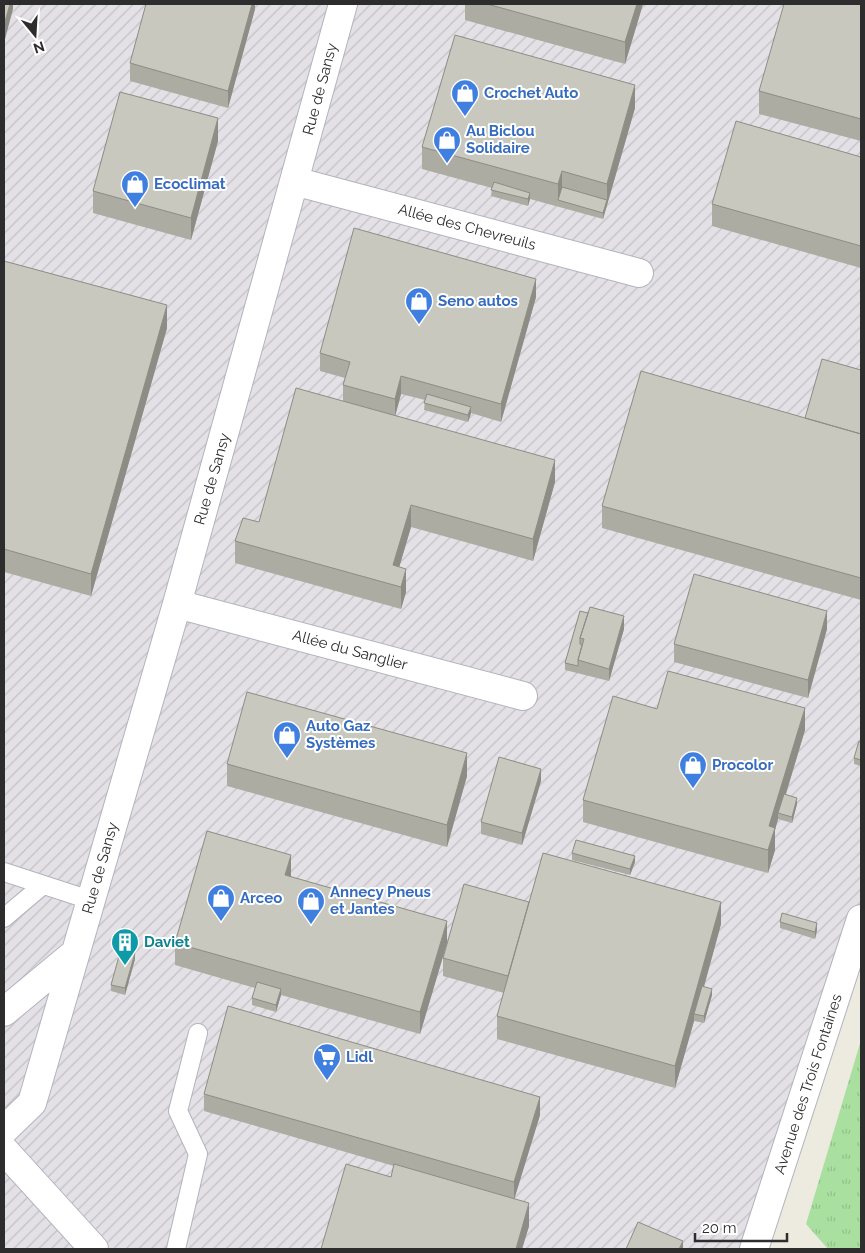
<svg xmlns="http://www.w3.org/2000/svg" width="865" height="1253" viewBox="0 0 865 1253" font-family="Raleway,sans-serif">
<style>
.industrial{fill:url(#industrial-furrows)}
.park{fill:url(#park-tufts)}
.lines{fill:none;stroke-linecap:round;stroke-linejoin:round}
.lane-casing{stroke:#b3b3bf;stroke-width:20}
.street-casing{stroke:#b3b3bf;stroke-width:30}
.secondary-casing{stroke:#b3b3bf;stroke-width:30}
.lane{stroke:#fff;stroke-width:18}
.street{stroke:#fff;stroke-width:28}
.secondary{stroke:#fff;stroke-width:28}
.wall{fill:#adaca3}
.shaded-wall{fill:#8d8c85}
.building{fill:#c9c8be;stroke:#8d8c85}
.labels{text-anchor:middle;dominant-baseline:central;stroke-width:4;stroke-linejoin:round;paint-order:stroke}
.street-label{font-size:15px;fill:#2d2d2d;stroke:#fff}
.shop-label{font-size:15px;font-weight:bold;fill:#366cbe;stroke:#fff;text-anchor:start}
.culture-label{font-size:15px;font-weight:bold;fill:#0d838f;stroke:#fff;text-anchor:start}
</style>
<defs>
<pattern id="industrial-furrows" width="10" height="10" patternUnits="userSpaceOnUse" patternTransform="scale(1.25)"><rect width="10" height="10" fill="#e3e0e6"/><path d="M-1 1l2-2M0 10L10 0M9 11l2-2" fill="none" stroke="#c3c0c6"/></pattern>
<pattern id="park-tufts" width="24" height="20" patternUnits="userSpaceOnUse" patternTransform="scale(1.25)"><rect width="24" height="20" fill="#a9e0a0"/><path d="M3 7l-1-3M5 7V3M7 7l1-3M15 17l-1-3M17 17v-4M19 17l1-3" fill="none" stroke="#92c08a"/></pattern>
</defs>
<rect width="100%" height="100%" fill="#edeae0"/>
<path class="industrial" d="M4,4H861V963L765,1249H4Z"/>
<path class="park" d="M861,1040V1249H828L806,1224Z"/>
<g class="lines">
<g class="lane-casing">
<path id="lane" d="M4,872L90,900
M4,918L43,885
M176,1249L198,1154L178,1111L198,1033"/>
</g>
<g class="street-casing">
<path id="street" d="M294,181L639,273
M177,604L523,696
M4,1012L75,953
M4,1130L32,1103L177,604L343,4
M4,1150L94,1249"/>
</g>
<g class="secondary-casing">
<path id="secondary" d="M754,1249L861,919"/>
</g>
<use href="#lane" class="lane"/>
<use href="#street" class="street"/>
<use href="#secondary" class="secondary"/>
</g>
<path class="wall" d="M255,4V9L228,108L130,81V63Z
M465,4H643L625,64L465,20Z
M861,4V141L759,114V91Z
M635,108L603,219L530,199L528,206L491,196L492,188L422,169V147Z
M218,141L191,240L93,213V191Z
M861,157V268L712,226V204Z
M4,261L167,328L91,596L4,572Z
M536,297L501,422L471,413L468,422L424,410L425,400L401,394L395,415L555,482L533,561L411,527L399,567L406,592L401,609L235,563V541L259,522L343,401V385L345,378L320,371V353Z
M861,370V600L602,528V506L805,418Z
M580,611L624,629L609,681L565,670V663Z
M827,629L808,698L674,662V644Z
M657,709L805,730L786,794L797,804L792,823L778,819L775,830V850L768,873L583,822V800Z
M861,742V766L854,764V758Z
M227,764L467,776L447,847L227,786Z
M541,781L522,845L481,834V822Z
M572,853L635,862L630,875L572,860Z
M290,877L447,943L420,1034L281,995L276,1012L252,1005V998L255,988L175,965V943Z
M529,902L721,924L704,987L712,995L704,1023L694,1021L675,1088L497,1039V1016L504,993L443,976V958Z
M780,922L817,930L815,939L780,928Z
M135,959L125,995L111,991V985Z
M204,1094L540,1115L514,1199L529,1226L522,1249H321L391,1177L394,1166L204,1111Z"/>
<path class="shaded-wall" d="M10,4H13V9L4,43V25Z
M252,4H255V9L228,108V91Z
M637,4H643L625,64V42Z
M635,85V108L603,219V213L607,200V184Z
M218,118V141L191,240V218Z
M562,171V194L558,200V184Z
M530,193V199L528,206V199Z
M536,279V297L501,422V404Z
M167,305V328L91,596V574Z
M401,376V394L395,417V399Z
M471,407V413L468,422V415Z
M555,460V482L533,561V539Z
M411,505V527L394,585L393,565Z
M406,569V592L401,609V587Z
M827,611V629L808,698V680Z
M624,616V629L609,681V669Z
M805,708V730L780,813H778V819L775,830V850L768,873V850L769,826Z
M467,753V776L447,847V825Z
M541,769V781L522,845V833Z
M797,798V804L792,823V817Z
M291,855V877L285,875Z
M635,856V862L630,875V869Z
M721,902V924L696,1015L694,1014V1021L675,1088V1066Z
M447,921V943L420,1034V1012Z
M817,923V930L815,939V932Z
M135,953V959L125,995V988Z
M281,989V995L276,1012V1005Z
M712,989V995L704,1023V1016Z
M540,1097V1115L514,1200V1182Z
M529,1203V1226L522,1249H516Z
M683,1241V1249H679Z"/>
<path class="building" d="M4,4H10L4,25Z
M146,4H252L228,91L130,63Z
M487,4H637L625,42Z
M784,4H861V119L759,91Z
M455,35L635,85L607,184L562,171L558,184L422,147Z
M120,92L218,118L191,218L93,191Z
M736,121L861,157V246L712,204Z
M494,182L530,193L528,199L491,190Z
M562,187L607,200L603,213L558,200Z
M354,228L536,279L501,404L401,376L395,399L343,385L350,362L320,353Z
M4,261L167,305L91,574L4,549Z
M822,359L861,370V434L805,418Z
M641,371L861,434V578L602,506Z
M296,388L555,460L533,539L411,505L393,565L406,569L401,587L235,541L243,518L259,522Z
M427,394L471,407L468,415L424,403Z
M694,574L827,611L808,680L674,644Z
M590,607L624,616L609,669L578,660L584,639L580,638Z
M580,611L588,613L580,638V644L582,645L578,660V666L565,663Z
M668,671L805,708L769,826L775,828L768,850L583,800L613,696L657,709Z
M247,692L467,753L447,825L227,764Z
M859,741L861,742V760L854,758Z
M499,757L541,769L522,833L481,822Z
M784,794L797,798L792,817L778,813Z
M207,831L291,855L285,875L447,921L420,1012L175,943Z
M576,840L635,856L630,869L572,853Z
M543,853L721,902L675,1066L497,1016Z
M464,884L529,902L508,976L443,958Z
M782,913L817,923L815,932L780,922Z
M121,949L135,953L125,988L111,985Z
M257,982L281,989L276,1005L252,998Z
M702,986L712,989L704,1016L694,1014Z
M228,1006L540,1097L514,1182L204,1094Z
M346,1164L391,1177L394,1164L529,1203L516,1249H321Z
M638,1222L683,1241L679,1249H626Z"/>
<defs>
<g id="shop-pin" transform="scale(1.4375)"><path d="M0 17L-7.5 6A9.5 9.5 0 1 1 7.5 6Z" fill="#3f7fe0" stroke="#fff"/><path d="M-5-2.5h2.3a2.7 3.5 0 0 1 5.4 0H5L5.5 6h-11ZM-1.5-2.5h3a1.5 2.3 0 0 0-3 0Z" fill="#fff"/></g>
<g id="building-pin" transform="scale(1.4375)"><path d="M0 17L-7.5 6A9.5 9.5 0 1 1 7.5 6Z" fill="#0f9aa8" stroke="#fff"/><path d="M-4-6H4V6H1V3H-1V6H-4ZM-2.5-4.3h1.7v1.8h-1.7ZM.8-4.3h1.7v1.8H.8ZM-2.5-1h1.7V.8h-1.7ZM.8-1h1.7V.8H.8Z" fill="#fff"/></g>
<g id="supermarket-pin" transform="scale(1.4375)"><path d="M0 17L-7.5 6A9.5 9.5 0 1 1 7.5 6Z" fill="#3f7fe0" stroke="#fff"/><path d="M-6-5.5h2.5l.6 2H6L4.5 2H-2.5L-4.4-4H-6ZM-1.5 3.2a1.3 1.3 0 1 0 .1 0ZM3 3.2a1.3 1.3 0 1 0 .1 0Z" fill="#fff"/></g>
</defs>
<g fill-rule="evenodd">
<use href="#shop-pin" x="465" y="93"/>
<use href="#shop-pin" x="447" y="140"/>
<use href="#shop-pin" x="135" y="184"/>
<use href="#shop-pin" x="419" y="301"/>
<use href="#shop-pin" x="287" y="735"/>
<use href="#shop-pin" x="693" y="765"/>
<use href="#shop-pin" x="221" y="898"/>
<use href="#shop-pin" x="311" y="901"/>
<use href="#building-pin" x="125" y="942"/>
<use href="#supermarket-pin" x="327" y="1057"/>
</g>
<g class="labels">
<g class="street-label">
<text transform="translate(320 89) rotate(-75)">Rue de Sansy</text>
<text transform="translate(467 227) rotate(15)">Allée des Chevreuils</text>
<text transform="translate(212 479) rotate(-74)">Rue de Sansy</text>
<text transform="translate(350 650) rotate(15)">Allée du Sanglier</text>
<text transform="translate(100 868) rotate(-74)">Rue de Sansy</text>
<text transform="translate(808 1084) rotate(-72)">Avenue des Trois Fontaines</text>
</g>
<g class="shop-label">
<text x="484" y="93">Crochet Auto</text>
<text x="466" y="131">Au Biclou<tspan x="466" dy="17">Solidaire</tspan></text>
<text x="154" y="184">Ecoclimat</text>
<text x="438" y="301">Seno autos</text>
<text x="306" y="726">Auto Gaz<tspan x="306" dy="17">Systèmes</tspan></text>
<text x="712" y="765">Procolor</text>
<text x="330" y="892">Annecy Pneus<tspan x="330" dy="17">et Jantes</tspan></text>
<text x="240" y="898">Arceo</text>
<text x="346" y="1057">Lidl</text>
</g>
<g class="culture-label">
<text x="144" y="942">Daviet</text>
</g>
</g>
<rect width="865" height="1253" fill="none" stroke="#2d2d2d" stroke-width="10"/>
<g transform="translate(35 35) rotate(162)" stroke="#ffffff" stroke-width="4" paint-order="stroke">
<path d="M0-4L9 19L0 12L-9 19Z" fill="#2d2d2d"/>
<text y="-8" font-size="14" font-weight="bold" text-anchor="middle" fill="#2d2d2d">N</text>
</g>
<path d="M695 1233v8h92v-8" fill="none" stroke="#2d2d2d" stroke-width="2.5"/>
<text x="702" y="1233" font-size="15" fill="#2d2d2d" stroke="#ffffff" stroke-width="4" paint-order="stroke">20 m</text>
</svg>
